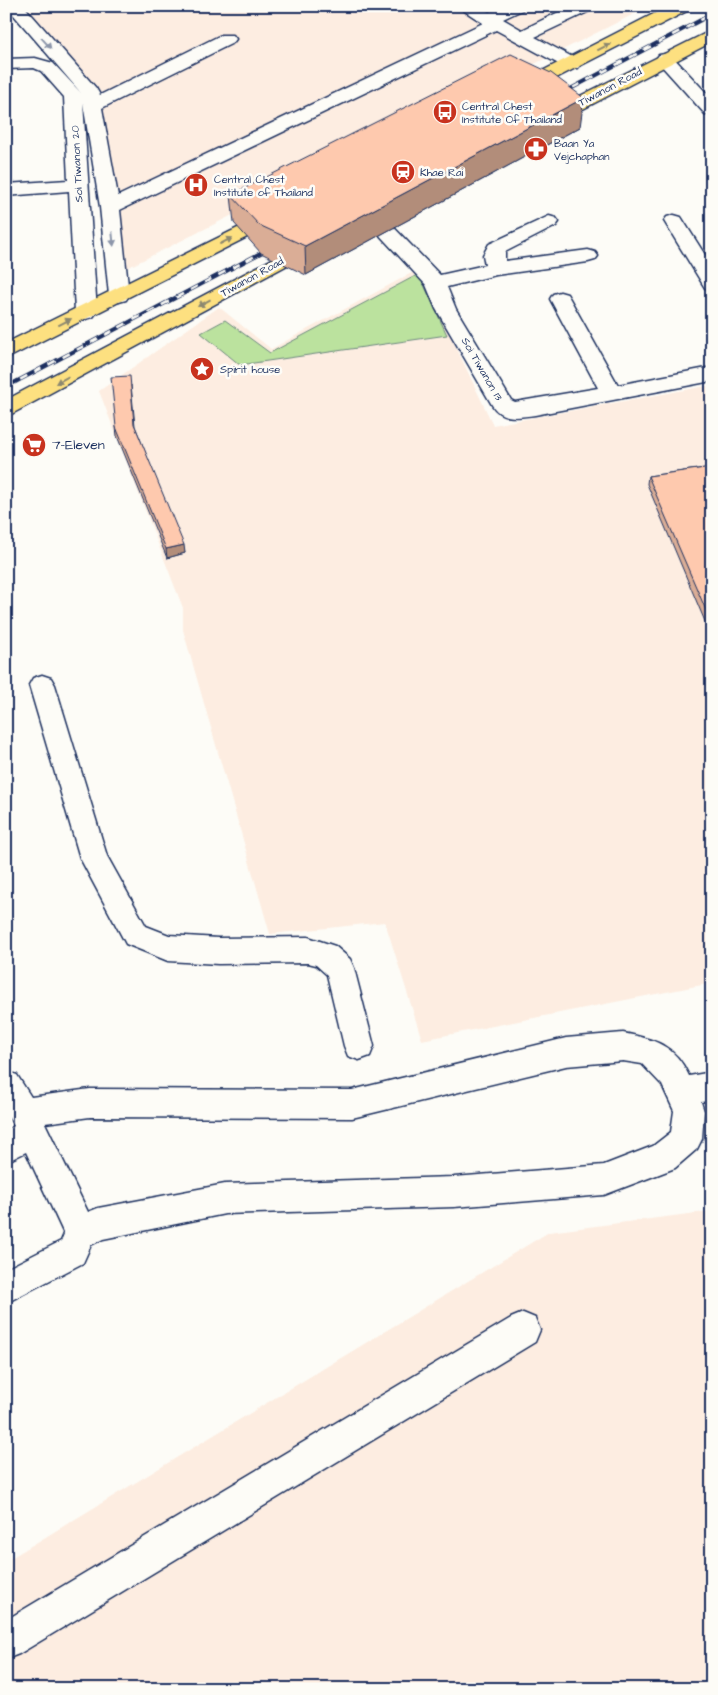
<svg xmlns="http://www.w3.org/2000/svg" width="718" height="1695" viewBox="0 0 718 1695" font-family="'Architects Daughter',sans-serif">
<style>
.built{fill:#fdede1}
.green{fill:#bbe29e;stroke:#6b887e}
.lines{fill:none;stroke-linecap:round;stroke-linejoin:round}
.minor-casing{stroke:#1b2f5e;stroke-width:3}
.major-casing{stroke:#1b2f5e;stroke-width:3}
.minor{fill:#fdfcf7;fill-rule:evenodd}
.major{fill:#fde080;fill-rule:evenodd}
.rail-casing{stroke:#1b2f5e;stroke-width:4}
.rail{stroke:#fdfcf7;stroke-width:2.5;stroke-dasharray:8;stroke-linecap:butt}
.wall{fill:#daad96;stroke:#1b2f5e}
.shaded-wall{fill:#b28d7a;stroke:#1b2f5e}
.building{fill:#fec9ae;stroke:#1b2f5e}
.oneway{fill:#8c96aa}
.oneway2{fill:#8c886f}
.labels{text-anchor:middle;dominant-baseline:central;stroke-width:5;stroke-linejoin:round;paint-order:stroke}
.far-street-label{font-size:11px;fill:#1b2f5e;stroke:#fdfcf7}
.far-poi-label{font-size:11px;fill:#1b2f5e;stroke:#fdfcf7;text-anchor:start}
.poi-label{font-size:14px;fill:#1b2f5e;stroke:#fdfcf7;text-anchor:start}
</style>
<rect width="100%" height="100%" fill="#fdfcf7"/>
<filter id="ink" filterUnits="userSpaceOnUse"><feTurbulence type="fractalNoise" baseFrequency=".02" numOctaves="2"/><feDisplacementMap in="SourceGraphic" scale="10" xChannelSelector="R" yChannelSelector="G"/><feConvolveMatrix kernelMatrix="1 2 1 2 8 2 1 2 1" color-interpolation-filters="sRGB"/></filter>
<g filter="url(#ink)">
<path class="built" d="M9,6H650L109,277L86,93Z
M419,269L493,425L712,385V983L422,1040L385,922L270,934L183,630V608L99,391L219,307L271,349Z
M712,1211V1689H6V1561L549,1232Z"/>
<path class="green" d="M419,274L447,335L240,365L201,333L225,320L270,353Z"/>
<g class="lines">
<g class="minor-casing">
<path id="minor" d="M6,6H24L96,88L100,95L221,35H233L236,39L233,43L102,108L118,196L483,23L457,6H478L489,12L502,6H524L522,10L503,19L522,30L571,6H594L592,10L535,37L578,60L581,64L578,68H566L496,30L120,210L129,295L126,300L119,302L112,300L109,295L100,207L83,103L97,312L93,317L86,319L79,317L75,312L69,191L6,196V184L68,180L64,97L41,71L34,68L6,69V59L35,58L53,63L81,93Z
M665,54L671,55L712,99V116L705,114L659,63L656,59L659,55Z
M369,207L376,209L440,275L485,265L483,255L489,244L549,216L556,218L559,222L556,226L505,252V261L588,250L595,252L598,256L595,260L588,262L496,275L447,287L456,309L511,400L515,402L598,388L550,299L553,294L560,292L567,294L570,299L618,385L712,367V381L535,415C519,417 502,421 492,405L436,309L426,285L359,213L362,209Z
M674,215L681,217L712,266V289L705,288L664,221L667,217Z
M42,675L51,678L55,685L107,856L146,926L169,935L218,938L308,937L335,946L350,959L354,968L374,1046L370,1056L359,1060L348,1056L344,1046L327,975L316,965L308,963L218,964L168,961L126,944L80,858L29,685L33,678Z
M623,1033C654,1039 675,1045 689,1076L712,1072V1100L701,1102L704,1111L702,1139L697,1149L675,1168L604,1195L454,1207L225,1214L103,1239L91,1245L83,1263L6,1303V1269L61,1241L64,1234L26,1152L6,1162V1130L14,1126L6,1113V1071L17,1075L31,1097L90,1089L352,1090L566,1038ZM623,1061L642,1064L662,1085L674,1111L671,1132L653,1146L604,1165L454,1177L225,1184L98,1208L88,1212L45,1123L90,1117L352,1118L566,1066Z
M523,1313L535,1318L540,1330L535,1342L19,1654L6,1659V1620L511,1318Z"/>
</g>
<g class="major-casing">
<path id="major" d="M669,6H691L689,10L523,95H511L508,91L511,87Z
M712,30V42L558,122H544L542,118L544,114Z
M274,210L281,212L284,216L281,220L6,359V343Z
M312,238L319,240L322,244L319,248L6,417V400Z"/>
</g>
<use href="#minor" class="minor"/>
<use href="#major" class="major"/>
<g class="rail-casing">
<path id="rail" d="M559,95L712,14
M6,387L272,247"/>
</g>
<use href="#rail" class="rail"/>
</g>
<path class="wall" d="M580,127L306,275L261,253L234,223L231,195Z
M131,385L135,426L185,553L167,558L117,436L116,427Z
M712,467V638L647,484L648,476Z"/>
<path class="shaded-wall" d="M584,98L580,127L306,275L305,246Z
M184,545L185,553L167,558L166,549Z"/>
<path class="building" d="M511,54L551,73L584,98L305,246L259,225L231,195Z
M130,376L134,424L184,545L166,549L116,427L111,377Z
M712,467V624L648,476Z"/>
<defs><path id="oneway-solid" d="M-6-.8H1V-3.2L6.5 0L1 3.2V.8H-6Z" transform="scale(1.25)"/></defs>
<g class="oneway">
<use href="#oneway-solid" transform="translate(46 43) rotate(48)"/>
<use href="#oneway-solid" transform="translate(113 239) rotate(84)"/>
</g>
<g class="oneway2">
<use href="#oneway-solid" transform="translate(604 47) rotate(-27)"/>
<use href="#oneway-solid" transform="translate(226 241) rotate(-27)"/>
<use href="#oneway-solid" transform="translate(204 303) rotate(151)"/>
<use href="#oneway-solid" transform="translate(65 322) rotate(-27)"/>
<use href="#oneway-solid" transform="translate(62 380) rotate(151)"/>
</g>
</g>
<defs>
<g id="bus-disc" transform="scale(1.25)"><circle r="9.5" fill="#c8321e" stroke="#fdfcf7"/><path d="M-5-6H5V4H4V6H2V4H-2V6H-4V4H-5ZM-3.5-4V0h7V-4ZM-3.5 1.2v1.5H-2V1.2ZM2 1.2v1.5H3.5V1.2Z" fill="#fff"/></g>
<g id="pharmacy-disc" transform="scale(1.25)"><circle r="9.5" fill="#c8321e" stroke="#fdfcf7"/><path d="M-2-6h4v4h4v4h-4v4h-4v-4h-4v-4h4Z" fill="#fff"/></g>
<g id="station-disc" transform="scale(1.25)"><circle r="9.5" fill="#c8321e" stroke="#fdfcf7"/><path d="M-3-6H3Q5-6 5-4V2Q5 4 3 4L4.5 6H3L1.5 4h-3L-3 6H-4.5L-3 4Q-5 4-5 2V-4Q-5-6-3-6ZM-3.5-4v3h7v-3ZM-3.5 1v1.5H-2V1ZM2 1v1.5H3.5V1Z" fill="#fff"/></g>
<g id="hospital-disc" transform="scale(1.25)"><circle r="9.5" fill="#c8321e" stroke="#fdfcf7"/><path d="M-5-5h3v3.5h4V-5h3V5h-3V1.5h-4V5h-3Z" fill="#fff"/></g>
<g id="sight-disc" transform="scale(1.25)"><circle r="9.5" fill="#c8321e" stroke="#fdfcf7"/><path d="M0-6L1.8-2.2L6-1.7L2.9 1.2L3.7 5.4L0 3.3L-3.7 5.4L-2.9 1.2L-6-1.7L-1.8-2.2Z" fill="#fff"/></g>
<g id="supermarket-disc" transform="scale(1.25)"><circle r="9.5" fill="#c8321e" stroke="#fdfcf7"/><path d="M-6-5.5h2.5l.6 2H6L4.5 2H-2.5L-4.4-4H-6ZM-1.5 3.2a1.3 1.3 0 1 0 .1 0ZM3 3.2a1.3 1.3 0 1 0 .1 0Z" fill="#fff"/></g>
</defs>
<g fill-rule="evenodd">
<use href="#bus-disc" x="445" y="112"/>
<use href="#pharmacy-disc" x="536" y="149"/>
<use href="#station-disc" x="403" y="172"/>
<use href="#hospital-disc" x="196" y="185"/>
<use href="#sight-disc" x="202" y="369"/>
<use href="#supermarket-disc" x="34" y="445"/>
</g>
<g class="labels">
<g class="far-street-label">
<text transform="translate(610 87) rotate(-28)">Tiwanon Road</text>
<text transform="translate(77 164) rotate(-93)">Soi Tiwanon 20</text>
<text transform="translate(252 277) rotate(-29)">Tiwanon Road</text>
<text transform="translate(482 369) rotate(60)">Soi Tiwanon 13</text>
</g>
<g class="far-poi-label">
<text x="462" y="106">Central Chest<tspan x="462" dy="13">Institute Of Thailand</tspan></text>
<text x="554" y="143">Baan Ya<tspan x="554" dy="13">Vejchaphan</tspan></text>
<text x="420" y="172">Khae Rai</text>
<text x="214" y="179">Central Chest<tspan x="214" dy="13">Institute of Thailand</tspan></text>
<text x="220" y="369">Spirit house</text>
</g>
<g class="poi-label">
<text x="52" y="445">7-Eleven</text>
</g>
</g>
<rect width="718" height="1695" fill="none" stroke="#fdfcf7" stroke-width="25"/>
<rect x="12" y="12" width="693" height="1670" fill="none" stroke="#1b2f5e" stroke-width="2" filter="url(#ink)"/>
</svg>
